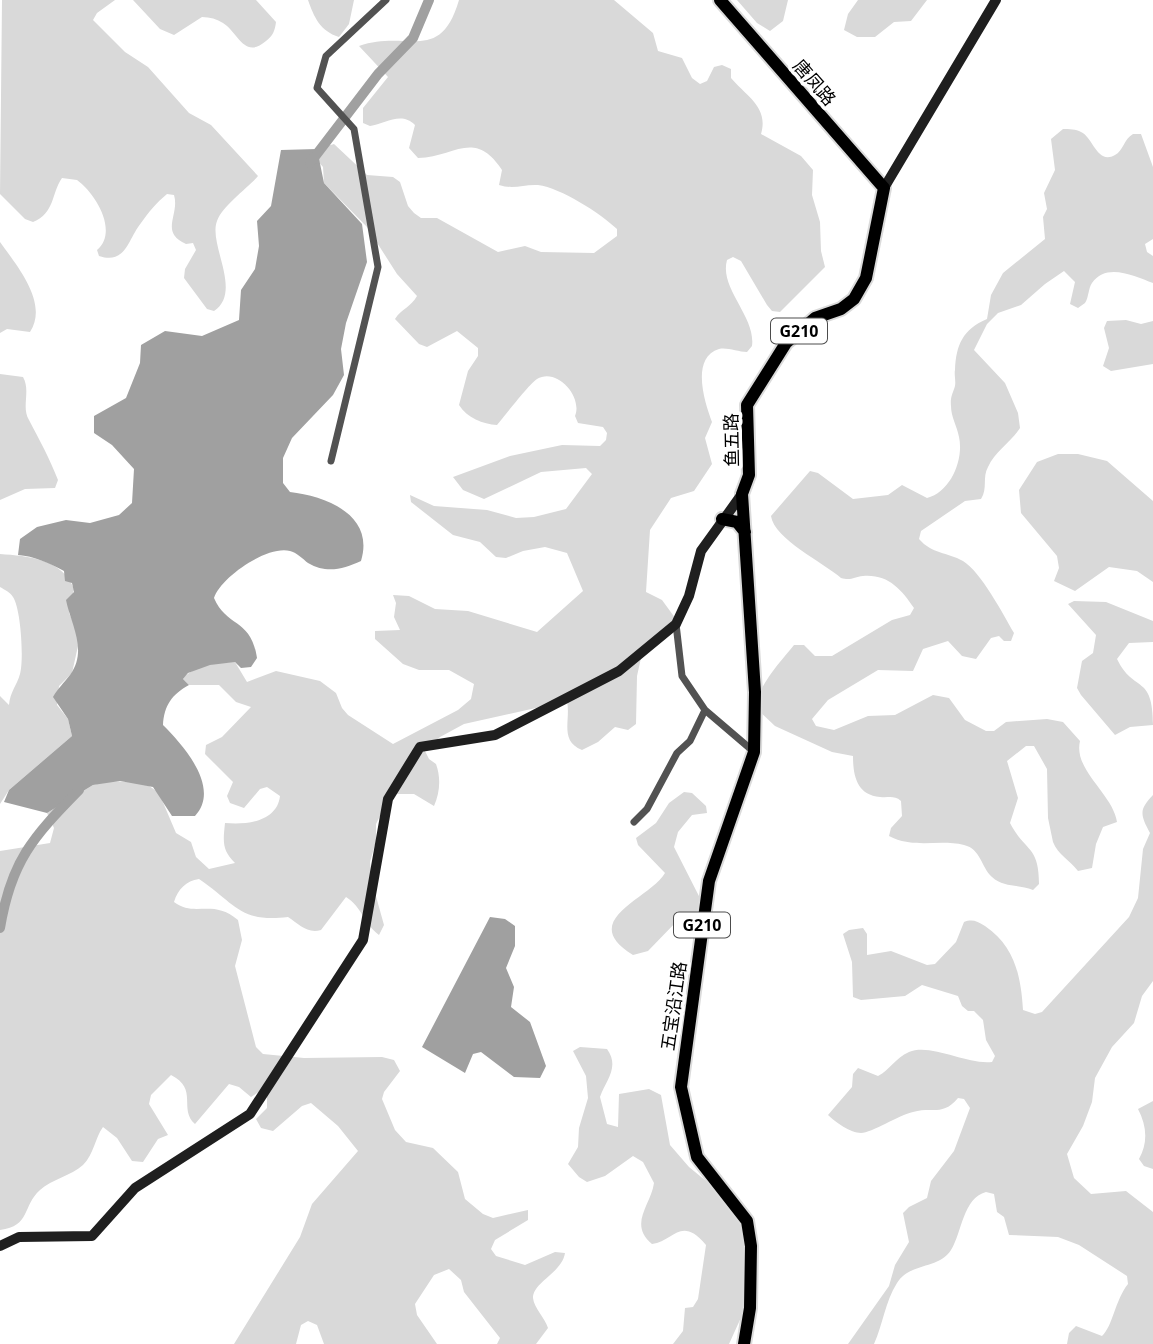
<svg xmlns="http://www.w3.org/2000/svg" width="1153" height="1344" viewBox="0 0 1153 1344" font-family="'Open Sans','Noto Sans SC',sans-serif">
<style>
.green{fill:#d9d9d9}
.water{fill:#a0a0a0}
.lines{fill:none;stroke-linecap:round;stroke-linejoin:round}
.river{stroke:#a0a0a0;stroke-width:10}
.highway-casing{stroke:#dbdbdb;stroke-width:16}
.street{stroke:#525252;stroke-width:7}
.secondary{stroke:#1f1f1f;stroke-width:10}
.highway{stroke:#000;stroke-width:12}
.labels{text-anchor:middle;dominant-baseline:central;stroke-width:7;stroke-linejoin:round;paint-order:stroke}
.shield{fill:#fff;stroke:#4c4c4c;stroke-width:2}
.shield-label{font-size:16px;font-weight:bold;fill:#000}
.street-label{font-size:18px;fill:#000;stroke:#fff}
</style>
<rect width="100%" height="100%" fill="#fff"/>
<path class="green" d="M2,0H115L97,13L93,20L125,52L148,67L189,113L211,125L258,176C247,189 223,205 217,221C208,244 243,292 214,311L207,309L184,278L185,269L196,250L193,243L186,244C159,232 180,215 174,195L167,194C156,203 149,212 141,223C128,239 126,265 99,256L97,250C119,231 95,193 77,180L62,178C51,194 55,213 33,222L25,219L0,194Z
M133,0H256L276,22C275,30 273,36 266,41C244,60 238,32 223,23C217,19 210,17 202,17L174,35L160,29Z
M308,0H354L349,24L339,37C320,31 314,17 308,0Z
M459,0H614L653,33L658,51L682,58L692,78L700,84L707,81L714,67L722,65L731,69V78C746,96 769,107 761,134L801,156L813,170L812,195L820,222L821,251L825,267L780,312L772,311L767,305L741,261L733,257L727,260C719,289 756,316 752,346L747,352C738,352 727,347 719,349C690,358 705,403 712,422L705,438L712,464L694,491L671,498L650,530L646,592L662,600L681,626L641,658L637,676L636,724L628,730L615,727L598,742L582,750C559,741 571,720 567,701L464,724L440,737L425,751L429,759L436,764C441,778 440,792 434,806L414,794H391L376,824V841L370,862L372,882L384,925L379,935C364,924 362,907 346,897L321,930C307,934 299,924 288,917C239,923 235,903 199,879C186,881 178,889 174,902C195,918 212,898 238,920L242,940L235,966L256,1047L263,1054L304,1058L382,1057L394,1060L400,1071L384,1092L382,1099L395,1130L406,1142L433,1148L458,1172L465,1199L483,1214L493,1218L528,1210V1220L495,1240L491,1249L496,1256L525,1265L555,1252L565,1253C562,1273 533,1282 533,1298C534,1308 545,1318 548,1328L536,1344H497L500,1338L464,1292L461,1280L449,1269L434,1275L415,1304L417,1315L437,1344H324L317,1325L308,1321L301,1325L296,1344H234L300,1237L312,1204L358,1151L338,1126L311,1103L302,1106L273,1131L261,1128L256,1119L267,1108V1097L260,1091L251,1097L239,1087L229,1084L195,1124C178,1109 199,1089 171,1075L151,1095L149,1104L168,1135L158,1139L143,1162L132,1161L117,1138L103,1127C95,1138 94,1154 83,1165C71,1176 52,1179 40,1190C22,1206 31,1226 0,1230V851L50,843L54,828L47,813L93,785L110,781L145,783L159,793L176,833L191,842L196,857L209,869L235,863C222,850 223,842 225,823C246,825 277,822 280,796L267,787L260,789L244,808L230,803L227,796L233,782L205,754L206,745L222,737L251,707L236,702L219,685H189L183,679C193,665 219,662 235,662L247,682L276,671L320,681L336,693L342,708L348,715L393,744L458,710L471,699L474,684L449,670H419L403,664L375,639V631L400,630L394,617L396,603L393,595L409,596L435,609L468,611L537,632L583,591L567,553L545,547L523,551L506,558L496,557L480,542L453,535L411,502L410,495L434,506L487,510L516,518L534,517L566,509L592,474L586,468L541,472L484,499L463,490L453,477L510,456L562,445L600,446L606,440L607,433L603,427L578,423L575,416C583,397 557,367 537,379C530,383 504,417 497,425C483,424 467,418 459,405L468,371L478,356V348L457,331L427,347L419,344L395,319C401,309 411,307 417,296L397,274L367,227L324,183L323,167L317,160V149L334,144L367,175L393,177L400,182L408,206L414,213L421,218H437L498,252L525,246L541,252L594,253L617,236V229C600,213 561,188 538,185C524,184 514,190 499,185L502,170C474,128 454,158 418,158L409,148L415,125C401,111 385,124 370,126L363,123V108L388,77L359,46C407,29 440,65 459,0Z
M737,0H788L783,21L770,31L757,23Z
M858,0H927L911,21L894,22L875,37H857L844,30L848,14Z
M1063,129C1069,129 1076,129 1081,132C1093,137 1097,165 1115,155C1123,151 1124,139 1133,134H1141L1153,167V239L1145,244L1147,252L1153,256V283C1135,276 1106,262 1092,283C1088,289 1089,297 1085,303L1078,308L1070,304L1075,282L1064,271L1045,284L1021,305L998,313L987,324L974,350L1005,383L1018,413L1020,428C1011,442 995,451 988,467C982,478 988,488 981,499L965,501L921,531L919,539C932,554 947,552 963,561C981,572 1003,614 1014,633L1011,641H1004L999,636L991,638L976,659L962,656L948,641L923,649L913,671L878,670L828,700L812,719L816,726L834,730L868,716L895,715L933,695L949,698L965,720L986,731H994L1006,722L1047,719L1063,722L1080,741C1073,770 1113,794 1117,822L1103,827L1096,844L1092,868L1078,871C1070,860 1058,855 1053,842L1048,818L1047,769L1034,746H1026L1007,761L1018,798L1010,823C1025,852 1039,845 1039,884L1033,890C1019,884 1004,888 992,877C981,867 981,849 964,845C939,839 913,849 889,836L891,828L902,816L901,801C894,795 889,798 880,797C857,795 853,776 853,756L832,752L775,726L756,708C756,688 781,661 794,645H804L815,656H832L892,620L910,615L914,608C901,589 888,574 863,576C854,577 851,581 841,578C824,563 774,539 771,516L810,471L818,473L853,499L888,495L902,485L927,498C951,492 964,459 959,437C957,426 951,417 951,406C950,397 953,393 955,386C956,381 954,374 955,370C956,345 963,329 987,319L991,295L1003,273L1045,239L1043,217L1047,209L1044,193L1055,170L1051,139Z
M0,242C17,266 49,303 30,332L7,329L0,333Z
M1126,320L1141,324L1153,321V364L1111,371L1103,366L1109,348L1104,328L1107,321Z
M0,374L23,377C31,391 21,407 29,420C40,441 49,457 58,480L55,488L25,489L0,500Z
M1078,454L1107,461L1153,501V582L1137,571L1109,567L1075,591L1054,581L1059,568L1057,556L1021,513L1019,490L1037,462L1058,454Z
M0,554C28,556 63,559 74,589L69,613L78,633V646L72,673L59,686L57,705L68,719L72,736L9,790L0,804V696L9,705C10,692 17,685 20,674C24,660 21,609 13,597C10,592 5,590 0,587Z
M1074,601L1106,602L1153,621V642L1129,643L1117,659C1134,694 1153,673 1153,725L1130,727L1115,735L1081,695L1077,688L1082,661L1093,653L1096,635L1068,604Z
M684,792L692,793L706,806L707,813L692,815L678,832L674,847L704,906L702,919L678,920L648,951L633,955C576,920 650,899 665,873L638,845L636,838L656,823L669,803Z
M1153,795V981L1142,996L1134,1023L1112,1047L1095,1078L1092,1102L1083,1126L1067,1154L1074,1178L1091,1194L1126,1191L1153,1212V1344H1067L1069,1333L1076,1326L1102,1336C1113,1326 1115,1300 1128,1284L1127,1276L1079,1245L1058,1237L1009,1235L1004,1217L997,1212L994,1194L986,1192C963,1198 962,1232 951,1250C938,1270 910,1262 897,1283C885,1302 883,1324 874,1344H848L889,1286L895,1265L909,1242L903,1213L909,1207L927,1198L931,1181L954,1151L970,1108L964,1099L958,1098C942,1117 933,1106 913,1112C899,1115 871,1133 861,1133C851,1133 835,1122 828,1115L852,1087L853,1074L858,1068L878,1076C890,1070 895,1058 909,1052C931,1043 967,1065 992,1062L995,1056L986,1040L983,1020L974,1011H968L962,1006L958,996L922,985L905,996L861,1000L853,997L852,962L843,934L849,930L863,928L867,934V955L891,951L927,965L935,964L956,942L964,922C972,919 977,921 985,926C1015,946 1021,977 1023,1010L1035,1014L1042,1012L1129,917L1138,898L1143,849L1150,833C1140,814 1139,810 1153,795Z
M580,1047L607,1049C620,1067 606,1080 600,1097L607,1124L618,1127L619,1094L649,1089L661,1095L670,1145L689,1167L717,1190L734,1211L748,1240L744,1311L729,1344H673L683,1331L685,1308L693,1307L698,1299L706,1245C681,1215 674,1241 652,1244C628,1224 651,1205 654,1183L643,1162L633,1156L605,1176L587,1182L579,1177L568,1164L578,1147L579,1128L588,1098L586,1076L573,1051Z
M1153,1101V1169L1144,1166L1139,1159C1148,1143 1147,1126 1138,1109Z"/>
<path class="water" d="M317,149L324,183L362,224L367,262L346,323L341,349L344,375L333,395L292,438L283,458V483L290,492C326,496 375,515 361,561C343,569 327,574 308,563C303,559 296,552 290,551C267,545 220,578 214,598C227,628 251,618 257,658L251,667L241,668L235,662L210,665L188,673L183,679L189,685C172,694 164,706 163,725C184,746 221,788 195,816H172L153,787L120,781L93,785L47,813L4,802L9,790L72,736L68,719L53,697C58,688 64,683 70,675C88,650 71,625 66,600L74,592L72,583L65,581L64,571C49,563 34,556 18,555L20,539L37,527L66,520L90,523L119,515L132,503L134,469L112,445L94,433V416L126,398L140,363L141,345L165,331L202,336L239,320L241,290L255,269L259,246L257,221L271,206L281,150Z
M490,917L505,919L515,926V946L506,968L514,987L511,1007L530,1022L546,1066L540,1078L514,1077L481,1052L473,1054L465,1073L422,1047Z"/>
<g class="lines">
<path class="river" d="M310,163L378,74L413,38L429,0
M0,928C11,861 33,837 79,790"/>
<g class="highway-casing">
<path id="highway" d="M720,0L884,188L866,278L854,299L841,309L815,318L786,343L747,405L749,475L742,494L755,692L754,752L709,881L681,1087L697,1157L747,1221L751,1246L750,1308L744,1344
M722,519L737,522L745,532"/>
</g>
<path class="street" d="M331,461L378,267L354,129L317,88L326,56L386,0
M676,624L682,676L705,710L753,751
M634,822L647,809L677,753L690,741L705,710"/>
<path class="secondary" d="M884,188L996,0
M0,1246L19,1237L92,1236L135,1188L250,1114L363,940L388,799L420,747L495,735L619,671L676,624L689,596L701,551L742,494"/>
<use href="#highway" class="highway"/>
</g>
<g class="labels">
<g class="shield">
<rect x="771" y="318.5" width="56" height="25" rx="5"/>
<rect x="674" y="912.5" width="56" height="25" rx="5"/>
</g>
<g class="shield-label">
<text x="799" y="331">G210</text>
<text x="702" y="925">G210</text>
</g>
<g class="street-label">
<text transform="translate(815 82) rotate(49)">唐凤路</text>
<text transform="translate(731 440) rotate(-91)">鱼五路</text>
<text transform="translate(673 1006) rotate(-82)">五宝沿江路</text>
</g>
</g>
</svg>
